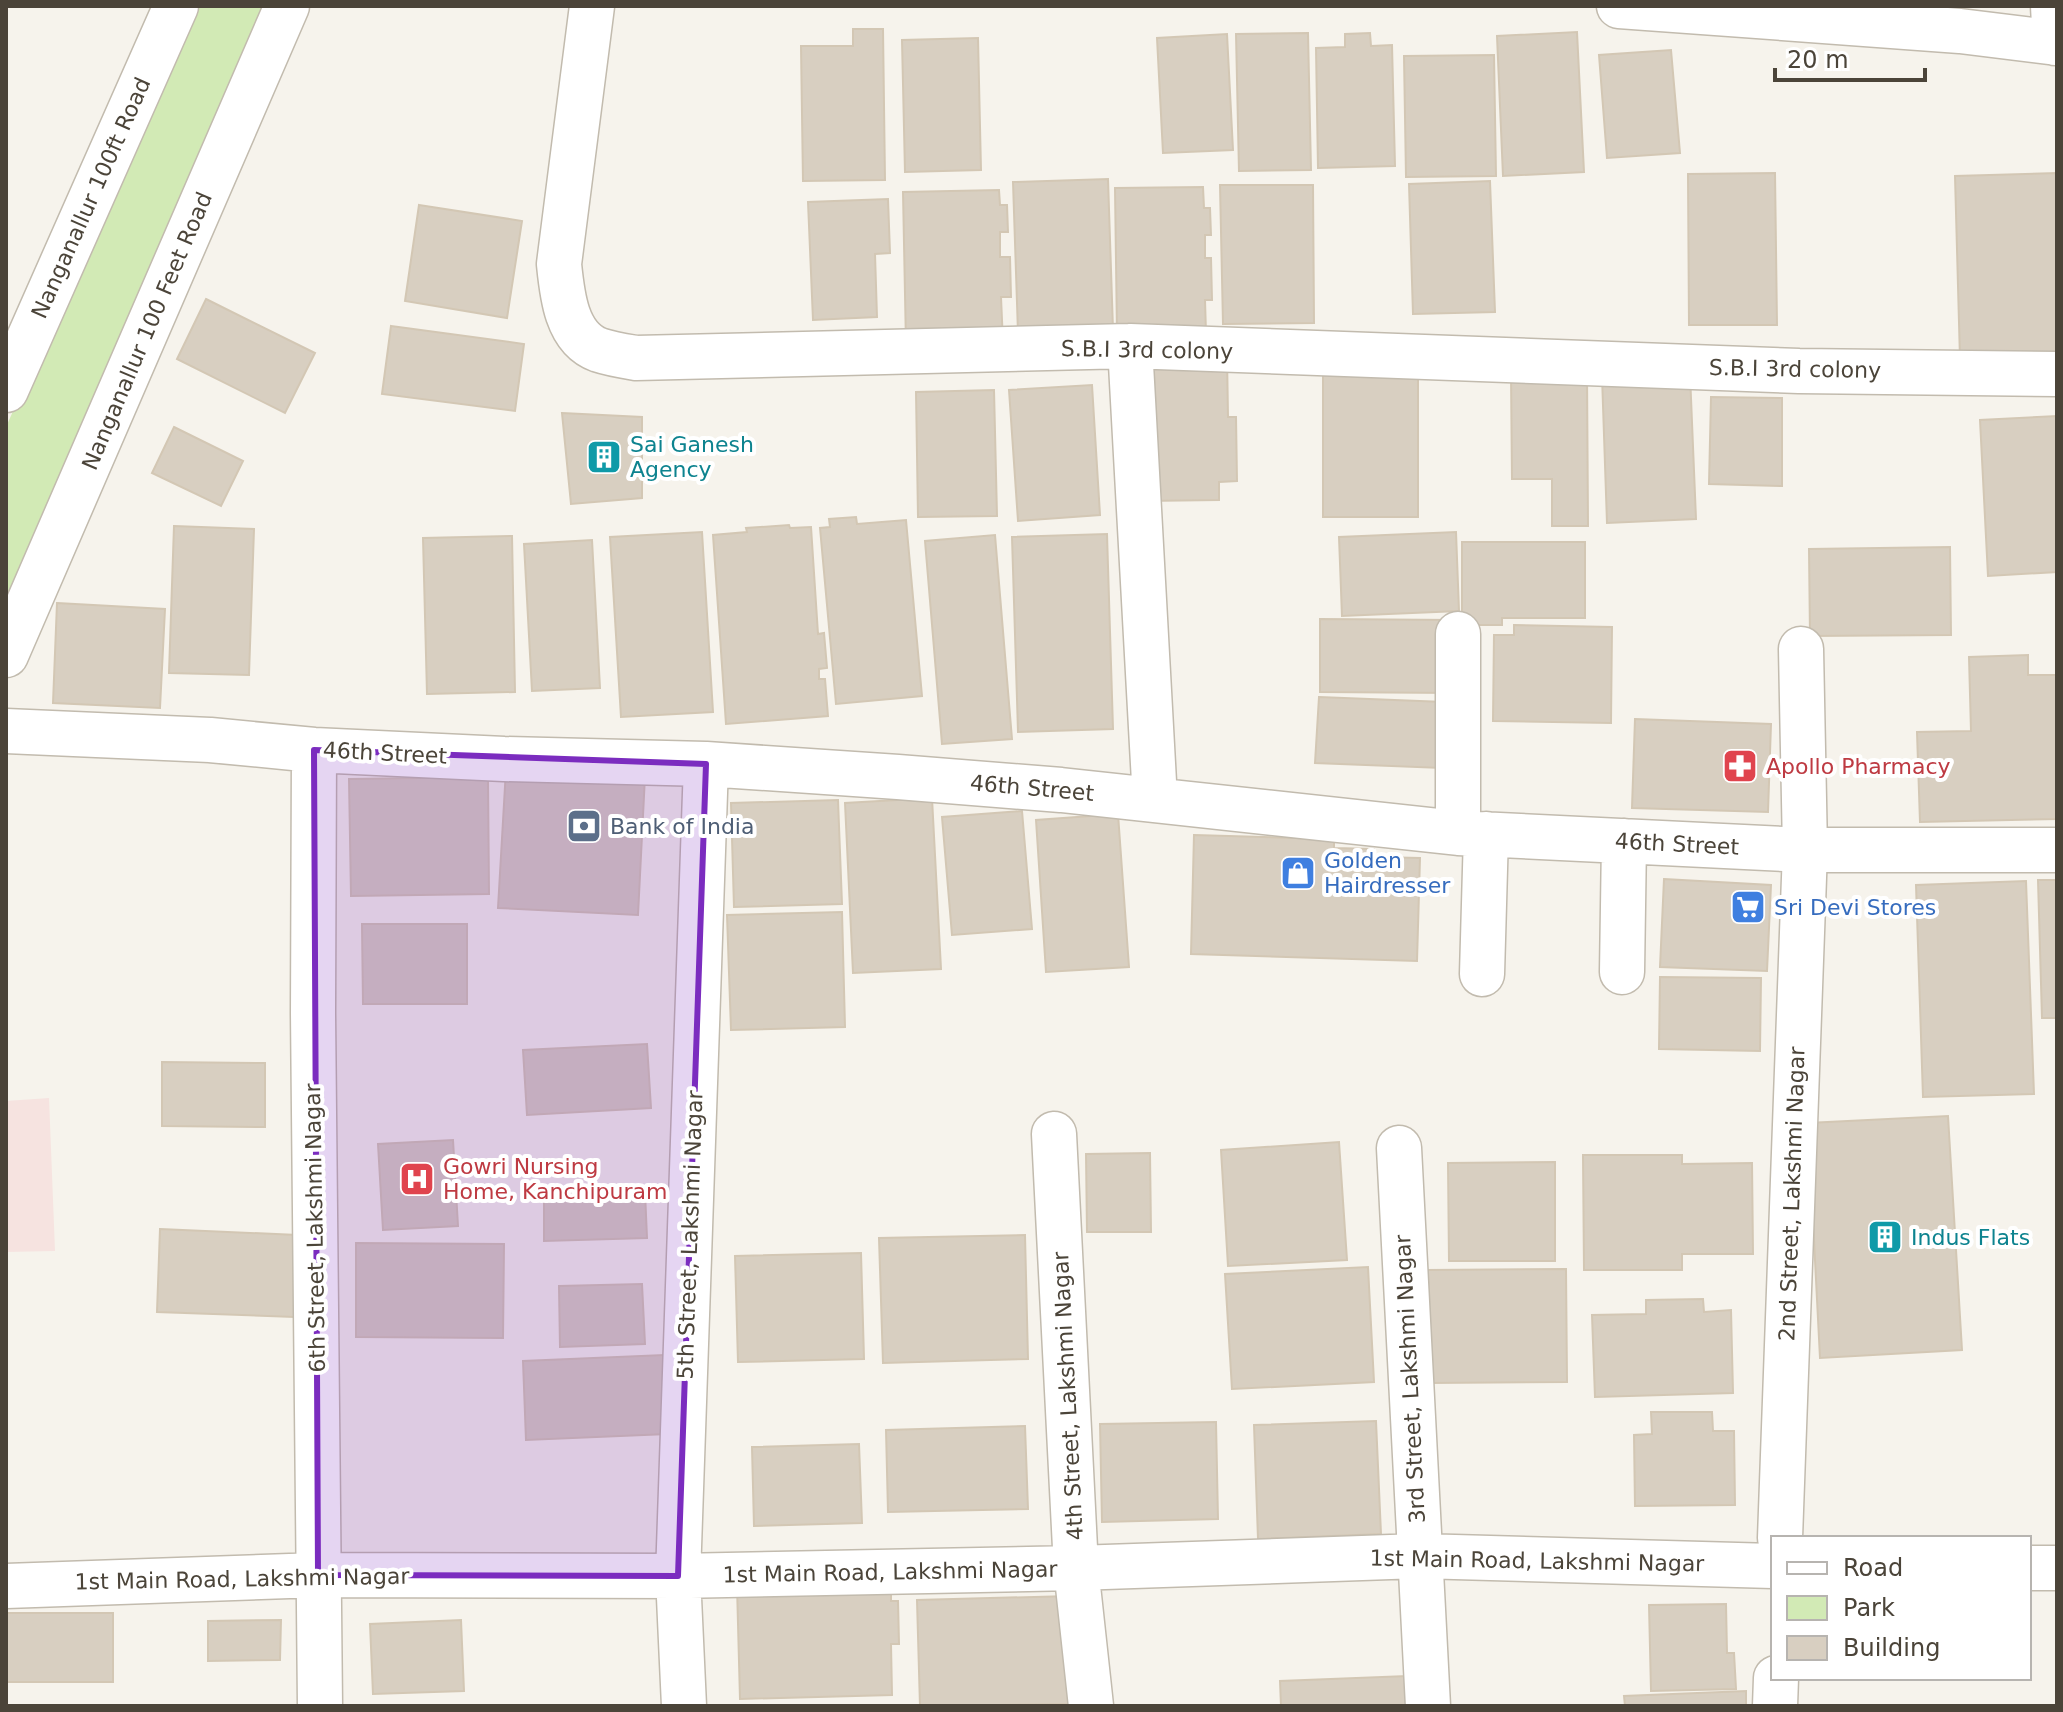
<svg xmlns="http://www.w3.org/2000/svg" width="2063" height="1712" viewBox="0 0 2063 1712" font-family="'DejaVu Sans',sans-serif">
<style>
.medical{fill:#f6e3e0}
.green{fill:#d2eab5}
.building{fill:#d8cfc1;stroke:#d3c7b4;stroke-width:2}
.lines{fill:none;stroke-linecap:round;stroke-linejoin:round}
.minor-casing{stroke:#c2bbae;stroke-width:47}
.minor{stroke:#fff;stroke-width:44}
.marked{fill:#7b2cbf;fill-opacity:0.2;stroke:#7b2cbf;stroke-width:6;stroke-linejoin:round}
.labels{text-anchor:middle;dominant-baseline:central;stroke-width:8;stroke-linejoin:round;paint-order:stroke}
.street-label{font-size:22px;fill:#4b4439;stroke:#fff}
.culture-label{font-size:22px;fill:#0d838f;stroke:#fff;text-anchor:start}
.health-label{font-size:22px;fill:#be3a42;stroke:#fff;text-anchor:start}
.service-label{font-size:22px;fill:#4e5e75;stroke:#fff;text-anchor:start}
.shop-label{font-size:22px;fill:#366cbe;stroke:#fff;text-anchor:start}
</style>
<rect width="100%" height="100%" fill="#f6f3ec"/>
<path class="medical" d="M49,1098L55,1251L6,1252V1101Z"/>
<path class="green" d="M192,6H272L6,615V427Z"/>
<path class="building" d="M853,29H883L885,180L803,181L801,46H853Z
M1577,32L1584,172L1503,176L1497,36Z
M1308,33L1311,170L1239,171L1236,34Z
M1370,33L1371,46L1392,45L1395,166L1318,168L1316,48L1345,47V34Z
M1227,34L1233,150L1163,153L1157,38Z
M978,38L981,170L905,172L902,40Z
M1671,50L1680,153L1607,158L1599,55Z
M1494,55L1496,176L1406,177L1404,56Z
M1775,173L1777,325H1689L1688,174Z
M2057,173V357L1960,359L1955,176Z
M1108,179L1113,330L1018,333L1013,182Z
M1490,181L1495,312L1413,314L1409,184Z
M1220,185H1313L1314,323L1223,324Z
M1203,187L1204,208H1210L1211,235H1205V258H1211L1212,300H1205L1206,333L1117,334L1115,188Z
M999,190L1000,205H1007L1008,232H1000V257H1010L1011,297H1001L1003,343L906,345L903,192Z
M888,199L890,253L875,254L877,317L813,320L808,202Z
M419,205L522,221L507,318L405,301Z
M206,299L315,353L285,413L177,359Z
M391,326L524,344L515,411L382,394Z
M1227,355L1228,417H1236L1237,481L1219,482V500L1144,501L1143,356Z
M1418,370V517H1323V371Z
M1587,373L1588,526H1552V479H1512L1511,374Z
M1690,374L1696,519L1607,523L1602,376Z
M1092,385L1100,515L1018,521L1009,390Z
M994,390L997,516L918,517L916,392Z
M1711,397L1782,398V486L1709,484Z
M562,413L642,417V498L571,504Z
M2057,416V572L1988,576L1980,420Z
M174,427L243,461L221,506L152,473Z
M856,517L857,524L906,520L922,696L836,704L820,528L830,527L829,519Z
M789,525L790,528L811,527L818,634L824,633L827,668L819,669V679H825L828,716L726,724L713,535L747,532L746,528Z
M174,526L254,529L249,675L169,673Z
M702,532L713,712L621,717L610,537Z
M1456,532L1459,611L1342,616L1339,537Z
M1107,534L1113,729L1018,732L1012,537Z
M995,535L1012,739L942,744L925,541Z
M512,536L515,692L427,694L423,538Z
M592,540L600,688L532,691L524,544Z
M1462,542H1585V618H1502V625H1462Z
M1950,547L1951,635L1810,636L1809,549Z
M57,603L165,609L160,708L53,703Z
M1320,619L1454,620V693L1320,692Z
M1514,625L1612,627L1611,723L1493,721L1494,635H1514Z
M2028,655V675H2057V819L1920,822L1917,732L1971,731L1969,657Z
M1319,697L1444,702L1442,768L1315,763Z
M1635,719L1771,724L1768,812L1632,808Z
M506,769L645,776L638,915L498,908Z
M488,777L489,894L351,896L349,779Z
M932,798L941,969L853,973L845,803Z
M838,800L842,904L734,907L731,803Z
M1022,811L1032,929L952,935L942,817Z
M1118,814L1129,967L1046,972L1036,820Z
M1194,835L1334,839V848L1374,849V857L1420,858L1417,961L1191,954Z
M1664,879L1771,885L1767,971L1660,967Z
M2038,880H2057V1018H2042Z
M2026,881L2034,1094L1923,1097L1916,885Z
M842,912L845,1027L731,1030L727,915Z
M362,924H467V1004H363Z
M1660,977L1761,978L1760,1051L1659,1049Z
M647,1044L651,1108L527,1115L523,1050Z
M162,1062L265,1063V1127L162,1126Z
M1948,1116L1962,1350L1820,1358L1808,1123Z
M453,1140L458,1226L383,1230L378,1144Z
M1339,1142L1347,1260L1228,1266L1221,1150Z
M1150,1153L1151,1232H1087L1086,1154Z
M1583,1155H1682V1164L1752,1163L1753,1254H1682V1270H1584Z
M1555,1162V1261H1449L1448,1163Z
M645,1192L647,1238L544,1241V1194Z
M160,1229L297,1235L294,1317L157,1312Z
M1025,1235L1028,1359L883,1363L879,1238Z
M356,1243L504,1244L503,1338L356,1337Z
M861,1253L864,1359L738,1362L735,1256Z
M1368,1267L1374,1382L1232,1389L1225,1274Z
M1566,1269L1567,1382L1429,1383L1427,1270Z
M642,1284L645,1344L560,1347L559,1286Z
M1703,1299L1704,1312L1731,1310L1733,1393L1595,1397L1592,1315L1646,1314V1300Z
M664,1355L667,1434L526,1440L523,1361Z
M1651,1412H1712L1713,1431H1734L1735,1505L1635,1506L1634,1435L1652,1434Z
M1376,1421L1381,1534L1258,1539L1254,1425Z
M1216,1422L1218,1519L1102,1522L1100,1424Z
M1025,1426L1028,1509L888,1512L886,1430Z
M859,1444L862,1523L754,1526L752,1447Z
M891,1582V1601H898L899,1644H891L892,1695L740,1699L737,1586Z
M1070,1596L1073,1704L920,1706L917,1600Z
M1726,1604L1727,1653H1734L1736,1689L1651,1691L1649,1605Z
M6,1613H113V1682H6Z
M281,1620L280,1660L208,1661V1621Z
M461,1620L464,1691L373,1694L370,1624Z
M1407,1676L1408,1706H1281L1280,1681Z
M1746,1691V1706H1625L1624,1696Z"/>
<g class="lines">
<g class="minor-casing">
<path id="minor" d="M592,6L559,264C562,294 566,338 599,350C611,354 624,356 636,358L1130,346L1799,371L2057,374
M1619,6L1960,31L2057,43
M2053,6L2055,43
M1130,346L1155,800
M6,390L176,6
M6,655L287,6
M6,731L210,740L314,750L504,759L706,764L898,777L1061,790L1458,833L1805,850H2057
M314,750L313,1013L320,1706
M1458,833V634
M1622,972L1624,841
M1482,974L1486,834
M1054,1134L1076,1568L1091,1706
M1399,1148L1428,1706
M1780,1538L1805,850L1801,649
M2029,1568H2057
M6,1586L318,1575L678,1576L1076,1568L1419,1556L1773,1566
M684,1706L678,1576L706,764
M1775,1706L1776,1678"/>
</g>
<use href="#minor" class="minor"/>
</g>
<path class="marked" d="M314,750L706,764L678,1576L318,1575Z"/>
<defs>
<g id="building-square" transform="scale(1.8)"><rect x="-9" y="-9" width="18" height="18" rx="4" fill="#0f9aa8" stroke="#fff"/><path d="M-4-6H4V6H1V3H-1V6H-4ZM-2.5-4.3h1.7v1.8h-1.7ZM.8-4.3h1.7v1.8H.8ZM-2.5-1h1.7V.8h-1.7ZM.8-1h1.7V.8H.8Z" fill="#fff"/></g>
<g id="pharmacy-square" transform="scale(1.8)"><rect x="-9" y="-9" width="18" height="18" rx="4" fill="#e0444e" stroke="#fff"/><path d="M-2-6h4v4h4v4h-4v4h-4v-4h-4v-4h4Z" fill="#fff"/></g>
<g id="bank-square" transform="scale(1.8)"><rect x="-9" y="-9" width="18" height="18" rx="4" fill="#5c6f8a" stroke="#fff"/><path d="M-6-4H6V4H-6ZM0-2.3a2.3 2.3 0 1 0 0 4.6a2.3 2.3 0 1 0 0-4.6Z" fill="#fff"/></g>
<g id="shop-square" transform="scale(1.8)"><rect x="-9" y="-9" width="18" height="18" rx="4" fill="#3f7fe0" stroke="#fff"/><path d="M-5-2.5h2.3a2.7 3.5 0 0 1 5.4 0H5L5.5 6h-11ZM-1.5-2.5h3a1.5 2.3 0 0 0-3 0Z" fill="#fff"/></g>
<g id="supermarket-square" transform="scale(1.8)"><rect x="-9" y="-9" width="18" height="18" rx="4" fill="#3f7fe0" stroke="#fff"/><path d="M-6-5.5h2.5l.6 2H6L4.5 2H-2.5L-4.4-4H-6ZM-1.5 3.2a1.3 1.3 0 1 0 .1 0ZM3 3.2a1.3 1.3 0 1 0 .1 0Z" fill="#fff"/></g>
<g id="hospital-square" transform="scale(1.8)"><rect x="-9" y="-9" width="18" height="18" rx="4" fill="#e0444e" stroke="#fff"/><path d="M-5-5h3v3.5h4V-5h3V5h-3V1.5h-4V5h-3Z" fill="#fff"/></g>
</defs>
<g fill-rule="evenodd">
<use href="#building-square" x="604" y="457"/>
<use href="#pharmacy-square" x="1740" y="766"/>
<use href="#bank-square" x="584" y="826"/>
<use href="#shop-square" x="1298" y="873"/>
<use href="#supermarket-square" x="1748" y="907"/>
<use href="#hospital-square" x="417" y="1179"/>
<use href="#building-square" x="1885" y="1237"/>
</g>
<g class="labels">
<g class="street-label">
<text transform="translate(91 198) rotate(-66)">Nanganallur 100ft Road</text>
<text transform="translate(147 331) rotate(-67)">Nanganallur 100 Feet Road</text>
<text transform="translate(1147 350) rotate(1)">S.B.I 3rd colony</text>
<text transform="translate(1795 369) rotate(1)">S.B.I 3rd colony</text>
<text transform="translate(385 753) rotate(3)">46th Street</text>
<text transform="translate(1032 788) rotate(5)">46th Street</text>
<text transform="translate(1677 844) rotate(3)">46th Street</text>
<text transform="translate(1792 1194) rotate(-88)">2nd Street, Lakshmi Nagar</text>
<text transform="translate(315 1228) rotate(-91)">6th Street, Lakshmi Nagar</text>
<text transform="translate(690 1235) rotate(-88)">5th Street, Lakshmi Nagar</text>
<text transform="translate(1410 1379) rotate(-93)">3rd Street, Lakshmi Nagar</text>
<text transform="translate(1068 1396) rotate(-93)">4th Street, Lakshmi Nagar</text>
<text transform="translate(1537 1561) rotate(1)">1st Main Road, Lakshmi Nagar</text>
<text transform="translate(890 1572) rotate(-1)">1st Main Road, Lakshmi Nagar</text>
<text transform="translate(242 1579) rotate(-1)">1st Main Road, Lakshmi Nagar</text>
</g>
<g class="culture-label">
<text x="630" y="444">Sai Ganesh<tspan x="630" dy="25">Agency</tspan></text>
<text x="1911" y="1237">Indus Flats</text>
</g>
<g class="health-label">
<text x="1766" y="766">Apollo Pharmacy</text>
<text x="443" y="1166">Gowri Nursing<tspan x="443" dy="25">Home, Kanchipuram</tspan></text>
</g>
<g class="service-label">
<text x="610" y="826">Bank of India</text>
</g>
<g class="shop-label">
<text x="1324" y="860">Golden<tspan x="1324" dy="25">Hairdresser</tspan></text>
<text x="1774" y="907">Sri Devi Stores</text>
</g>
</g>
<rect width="2063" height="1712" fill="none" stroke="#4b4439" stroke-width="16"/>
<rect x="1771" y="1536" width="260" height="144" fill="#ffffff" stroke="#b7b4b0" stroke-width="2"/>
<rect x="1787" y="1562" width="40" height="12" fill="#ffffff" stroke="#b7b4b0" stroke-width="2"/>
<text x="1843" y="1576" font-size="24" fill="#4b4439">Road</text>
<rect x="1787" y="1596" width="40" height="24" fill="#d2eab5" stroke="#b7b4b0" stroke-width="2"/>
<text x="1843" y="1616" font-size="24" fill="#4b4439">Park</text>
<rect x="1787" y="1636" width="40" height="24" fill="#d8cfc1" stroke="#b7b4b0" stroke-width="2"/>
<text x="1843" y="1656" font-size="24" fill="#4b4439">Building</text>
<path d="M1775 68v12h150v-12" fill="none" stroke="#4b4439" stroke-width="4"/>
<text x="1787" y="68" font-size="24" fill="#4b4439" stroke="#ffffff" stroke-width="6" paint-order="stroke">20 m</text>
</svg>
